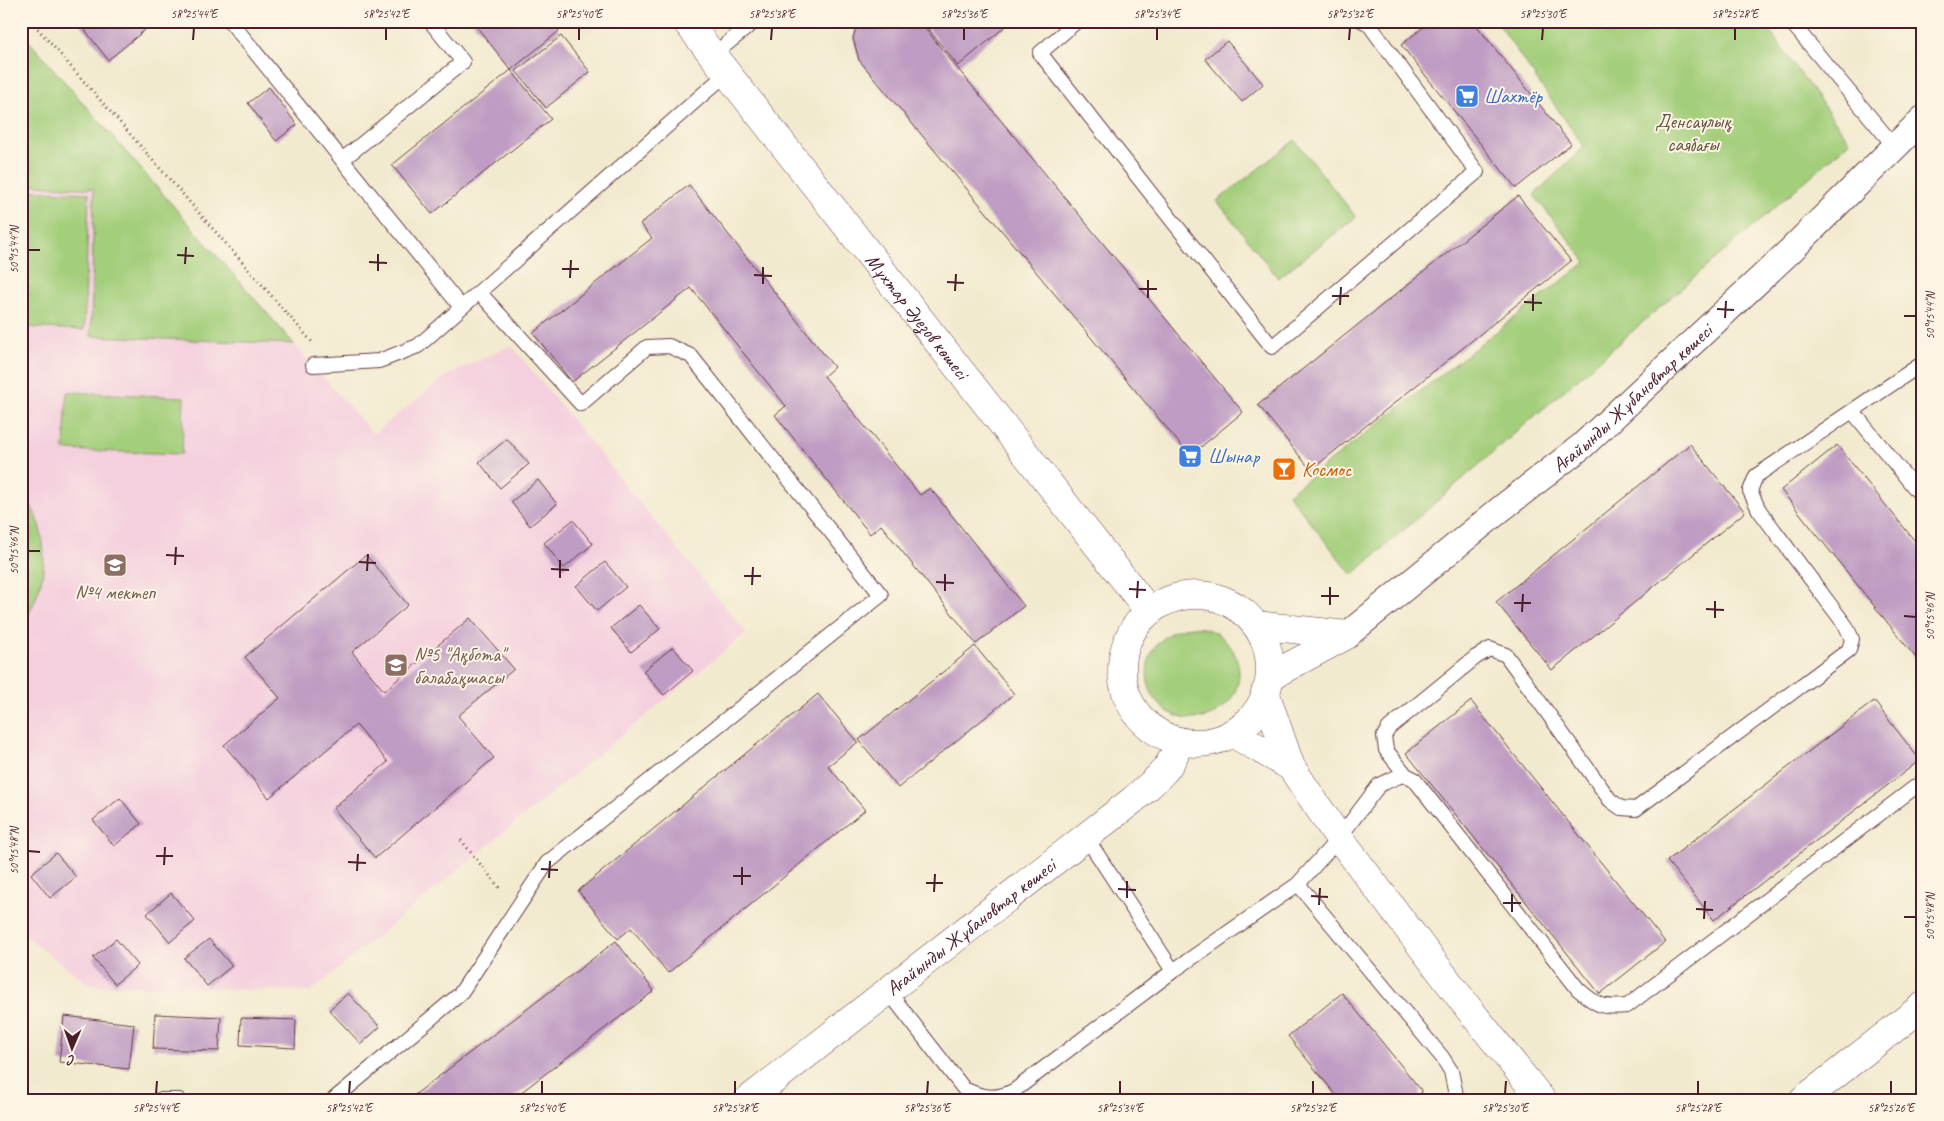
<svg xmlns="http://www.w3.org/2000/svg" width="1944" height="1121" viewBox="0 0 1944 1121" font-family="Caveat,sans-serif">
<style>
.built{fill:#f4cfde}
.green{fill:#a3ce7a;stroke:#767652}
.building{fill:#bf9cc3}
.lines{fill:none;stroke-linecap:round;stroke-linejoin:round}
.service-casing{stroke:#633d44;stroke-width:16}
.minor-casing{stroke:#633d44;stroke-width:28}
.tertiary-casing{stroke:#633d44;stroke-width:29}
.secondary-casing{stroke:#633d44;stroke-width:29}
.path{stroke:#633d44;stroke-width:3;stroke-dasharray:1 4;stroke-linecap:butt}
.service{stroke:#fff;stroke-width:14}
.minor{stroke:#fff;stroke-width:26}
.tertiary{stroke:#fff;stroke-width:28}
.secondary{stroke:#fff;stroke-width:28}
.ticks{fill:none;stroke:#4a1f2b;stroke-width:2}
.labels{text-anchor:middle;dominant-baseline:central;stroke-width:4;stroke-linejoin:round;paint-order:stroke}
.shop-label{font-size:20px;fill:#366cbe;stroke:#fcf5e5;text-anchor:start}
.park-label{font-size:20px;fill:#655443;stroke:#fcf5e5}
.street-label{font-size:20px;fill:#4a1f2b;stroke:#fcf5e5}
.food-label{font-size:20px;fill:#c56008;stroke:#fcf5e5;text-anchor:start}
.education-label{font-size:20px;fill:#785e54;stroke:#fcf5e5}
.neatline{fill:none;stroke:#4a1f2b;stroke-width:2}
.ticks-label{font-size:12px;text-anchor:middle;fill:#4a1f2b}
</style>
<rect width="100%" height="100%" fill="#fcf5e5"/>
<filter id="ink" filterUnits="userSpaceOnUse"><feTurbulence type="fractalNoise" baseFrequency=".02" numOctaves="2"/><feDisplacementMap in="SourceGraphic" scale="10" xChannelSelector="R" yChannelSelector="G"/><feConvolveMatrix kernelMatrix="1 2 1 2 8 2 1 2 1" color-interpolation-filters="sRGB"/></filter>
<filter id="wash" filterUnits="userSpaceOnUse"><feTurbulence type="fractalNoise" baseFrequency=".0096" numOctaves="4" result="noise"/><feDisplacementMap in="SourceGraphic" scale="20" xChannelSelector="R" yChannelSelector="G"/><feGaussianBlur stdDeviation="1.12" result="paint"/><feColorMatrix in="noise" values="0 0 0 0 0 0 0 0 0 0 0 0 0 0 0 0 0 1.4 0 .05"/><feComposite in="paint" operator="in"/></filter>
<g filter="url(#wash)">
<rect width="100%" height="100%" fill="#f2eacf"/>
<path class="built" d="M21,32L373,434L446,376L511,345L746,633L311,991L90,985L21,933Z"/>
<path class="green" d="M1496,21H1762L1850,142L1352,575L1288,494L1586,262L1534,195L1584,147Z
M21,32L294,344L91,336L94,189L21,184Z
M1295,140L1356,217L1278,278L1217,201Z
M21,190L89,193L84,330L21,327Z
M67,392L184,397L182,454L64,450Z
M21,488C52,535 51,580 21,627Z
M1147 673a46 46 0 1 1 92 0a46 46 0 1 1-92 0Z"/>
<g id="blocks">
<path class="building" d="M78,21H138L145,30L108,60Z
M472,21H552L559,31L511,70Z
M858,21H920L944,52L1243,412L1190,456L859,60L853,38Z
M922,21H1012L958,66Z
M1431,21H1473L1571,144L1516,188L1401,45Z
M1837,21H1851L1843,28Z
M561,36L590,72L546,108L516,71Z
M1227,41L1263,84L1242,102L1205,59Z
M511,70L551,119L432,214L392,165Z
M269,87L297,125L276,141L248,103Z
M689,185L834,367L824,376L920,495L930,488L1024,606L976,644L881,525L870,534L775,415L786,406L691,288L572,382L533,333L652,238L640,224Z
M1518,196L1571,261L1311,470L1258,405Z
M507,439L529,464L500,488L479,462Z
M1690,444L1745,512L1552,670L1496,602Z
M1837,445L1923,551V661L1920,663L1781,490Z
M538,480L557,504L530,526L511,502Z
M573,520L593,544L564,568L544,543Z
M366,555L408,605L352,652L384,691L470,618L514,669L458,716L494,758L375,858L333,808L388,762L356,725L269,798L224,745L280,698L245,657Z
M605,562L626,587L597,611L576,586Z
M639,605L660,629L631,652L611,628Z
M975,646L1014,694L898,788L859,740Z
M673,647L693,671L664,695L643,671Z
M818,694L858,742L828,766L865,810L668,973L631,928L618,939L578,891Z
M1471,701L1665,942L1600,994L1406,753Z
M1874,701L1920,760L1714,920L1667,861Z
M120,798L141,824L114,846L93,820Z
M56,853L76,877L50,898L31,874Z
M171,893L195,921L170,942L147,914Z
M116,939L138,965L115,984L93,958Z
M209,939L232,966L207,986L184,958Z
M616,941L654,991L511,1100H408Z
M348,993L380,1027L361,1044L329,1010Z
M1342,993L1421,1090L1419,1100H1340L1288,1036Z
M155,1014L221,1017L219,1051L153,1049Z
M64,1016L134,1024L129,1069L59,1062Z
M241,1018L296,1020L295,1048L240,1045Z"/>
</g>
</g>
<g filter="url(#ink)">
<use href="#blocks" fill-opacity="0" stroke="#633d44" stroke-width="1"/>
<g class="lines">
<g class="service-casing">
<path id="service" d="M230,21L461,307
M1077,21L1040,53L1272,347L1477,172L1368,23L1363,21
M1790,21L1895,147
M713,55L755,21
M342,160L463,62L430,21
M313,365L379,361L418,346L727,73
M1853,412L1923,498
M1406,775L1386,750L1384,736L1389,728L1476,657L1490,649L1506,655L1610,800L1621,808L1636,809L1849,650L1852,639L1846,626L1759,510L1750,491L1756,476L1923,363
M1086,837L1173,971
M1298,884L1442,1057L1451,1071L1457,1100
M888,991L964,1089C983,1098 997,1100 1015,1090L1173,971L1298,884L1339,838L1379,785L1397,777L1406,775L1414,779L1578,989C1597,1006 1602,1008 1627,1006L1923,781
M159,1100H179
M333,1100L460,994L547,863L881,595L691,356L669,346L647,347L581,404L479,292"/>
</g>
<g class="minor-casing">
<g id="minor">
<path id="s1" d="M1347,635L1502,508L1582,446L1790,251L1923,119"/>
</g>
</g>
<g class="tertiary-casing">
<g id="tertiary">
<path id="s2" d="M686,21L1149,611"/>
<circle cx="1196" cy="669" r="74"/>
<path d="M1256,625L1347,635L1271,676"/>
<path d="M1265,692L1291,767L1339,838L1469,1009L1542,1100"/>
<path d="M1232,733L1291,767"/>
<path id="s3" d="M748,1100L1133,800C1154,781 1172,770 1179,741"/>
</g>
</g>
<g class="secondary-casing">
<path id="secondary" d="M1803,1100L1923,1006"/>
</g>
<path class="path" d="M31,21L312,342
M461,840L501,890"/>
<use href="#service" class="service"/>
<use href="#minor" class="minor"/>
<use href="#tertiary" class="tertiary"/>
<use href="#secondary" class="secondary"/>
</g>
</g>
<path class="ticks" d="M193,40L194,28M386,40V28M579,40V28M771,40L772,28M964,40V28M1157,40V28M1349,40L1350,28M1542,40L1543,28M1735,40V28M28,250H40M177,255L194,256M369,262L387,263M185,264L186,247M562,269H579M378,271V254M754,275L772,276M570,278L571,260M947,282L964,283M763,284V267M1139,289H1157M955,291L956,274M1332,296H1349M1148,298V280M1524,302L1542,303M1340,305L1341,287M1717,309L1734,310M1533,311V294M1904,316H1916M1725,318L1726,301M28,551H40M166,555L184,556M359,562L376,563M175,565L176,547M551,569L569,570M367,571L368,554M744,576H761M560,578V560M936,582L954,583M752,585L753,567M1129,589L1146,590M945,591V574M1321,596H1339M1137,598L1138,581M1514,603H1531M1330,605V587M1706,609L1724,610M1522,612L1523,594M1904,616L1916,617M1715,618V601M28,851L40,852M156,856H173M348,862L366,863M164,865L165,847M541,869L558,870M357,871L358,854M733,876H751M549,878L550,861M926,883H943M742,885V867M1118,889L1136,890M934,892L935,874M1311,896L1328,897M1127,898V881M1503,903H1521M1319,905L1320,888M1696,909L1713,910M1512,912V894M1904,917H1916M1704,919L1705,901M156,1094L157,1081M349,1094L350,1081M542,1094V1081M735,1094V1081M927,1094L928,1081M1120,1094V1081M1313,1094V1081M1505,1094L1506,1081M1698,1094V1081M1891,1094V1081"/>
<defs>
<g id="supermarket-square" transform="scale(1.25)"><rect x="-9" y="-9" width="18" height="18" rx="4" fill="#3f7fe0" stroke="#fcf5e5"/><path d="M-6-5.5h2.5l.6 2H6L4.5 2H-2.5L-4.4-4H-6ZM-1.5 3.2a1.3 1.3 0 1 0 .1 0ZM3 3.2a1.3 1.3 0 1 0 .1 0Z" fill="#fff"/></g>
<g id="bar-square" transform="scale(1.25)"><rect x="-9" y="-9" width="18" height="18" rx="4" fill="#e8710a" stroke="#fcf5e5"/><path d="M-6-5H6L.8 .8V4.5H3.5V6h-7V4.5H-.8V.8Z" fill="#fff"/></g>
<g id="school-square" transform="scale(1.25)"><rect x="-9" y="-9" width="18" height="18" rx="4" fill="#8d6e63" stroke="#fcf5e5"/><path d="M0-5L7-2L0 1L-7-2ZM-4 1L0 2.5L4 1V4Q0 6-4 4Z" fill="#fff"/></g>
</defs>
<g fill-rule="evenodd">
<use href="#supermarket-square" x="1467" y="96"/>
<use href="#supermarket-square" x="1190" y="456"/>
<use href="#bar-square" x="1284" y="469"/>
<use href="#school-square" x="115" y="565"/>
<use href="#school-square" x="396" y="665"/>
</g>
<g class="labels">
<g class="shop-label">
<text x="1484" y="96">Шахтёр</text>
<text x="1208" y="456">Шынар</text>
</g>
<g class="park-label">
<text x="1693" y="121">Денсаулық<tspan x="1693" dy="23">саябағы</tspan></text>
</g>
<g class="street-label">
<text stroke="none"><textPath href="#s2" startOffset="375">Мұхтар Әуезов көшесі</textPath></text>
<text stroke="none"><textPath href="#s1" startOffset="371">Ағайынды Жұбановтар көшесі</textPath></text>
<text stroke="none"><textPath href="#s3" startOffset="282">Ағайынды Жұбановтар көшесі</textPath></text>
</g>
<g class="food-label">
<text x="1302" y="469">Космос</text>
</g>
<g class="education-label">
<text x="115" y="592">№4 мектеп</text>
<text x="414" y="654" text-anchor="start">№5 "Ақбота"<tspan x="414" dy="23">балабақшасы</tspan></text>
</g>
</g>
<rect width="1944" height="1121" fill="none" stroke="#fcf5e5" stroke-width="55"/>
<g transform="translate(72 1048) rotate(182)" stroke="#fcf5e5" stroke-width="4" paint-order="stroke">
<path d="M0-4L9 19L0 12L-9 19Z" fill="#4a1f2b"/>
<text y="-8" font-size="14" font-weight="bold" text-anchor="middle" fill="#4a1f2b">С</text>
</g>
<rect x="28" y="28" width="1888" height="1066" class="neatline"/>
<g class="ticks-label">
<text x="194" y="18">58°25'44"E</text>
<text x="386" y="18">58°25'42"E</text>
<text x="579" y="18">58°25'40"E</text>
<text x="772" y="18">58°25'38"E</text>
<text x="964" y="18">58°25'36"E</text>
<text x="1157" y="18">58°25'34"E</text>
<text x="1350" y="18">58°25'32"E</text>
<text x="1543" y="18">58°25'30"E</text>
<text x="1735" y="18">58°25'28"E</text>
<text transform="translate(14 250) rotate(-90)" y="4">50°15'44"N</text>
<text transform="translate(1930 316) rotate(-90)" y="4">50°15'44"N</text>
<text transform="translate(14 551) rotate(-90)" y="4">50°15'46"N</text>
<text transform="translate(1930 617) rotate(-90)" y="4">50°15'46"N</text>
<text transform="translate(14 851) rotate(-90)" y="4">50°15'48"N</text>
<text transform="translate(1930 917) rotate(-90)" y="4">50°15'48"N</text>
<text x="156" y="1112">58°25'44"E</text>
<text x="349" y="1112">58°25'42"E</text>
<text x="542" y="1112">58°25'40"E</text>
<text x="735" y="1112">58°25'38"E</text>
<text x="927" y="1112">58°25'36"E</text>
<text x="1120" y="1112">58°25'34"E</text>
<text x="1313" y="1112">58°25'32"E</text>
<text x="1505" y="1112">58°25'30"E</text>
<text x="1698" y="1112">58°25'28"E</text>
<text x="1891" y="1112">58°25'26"E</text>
</g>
</svg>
